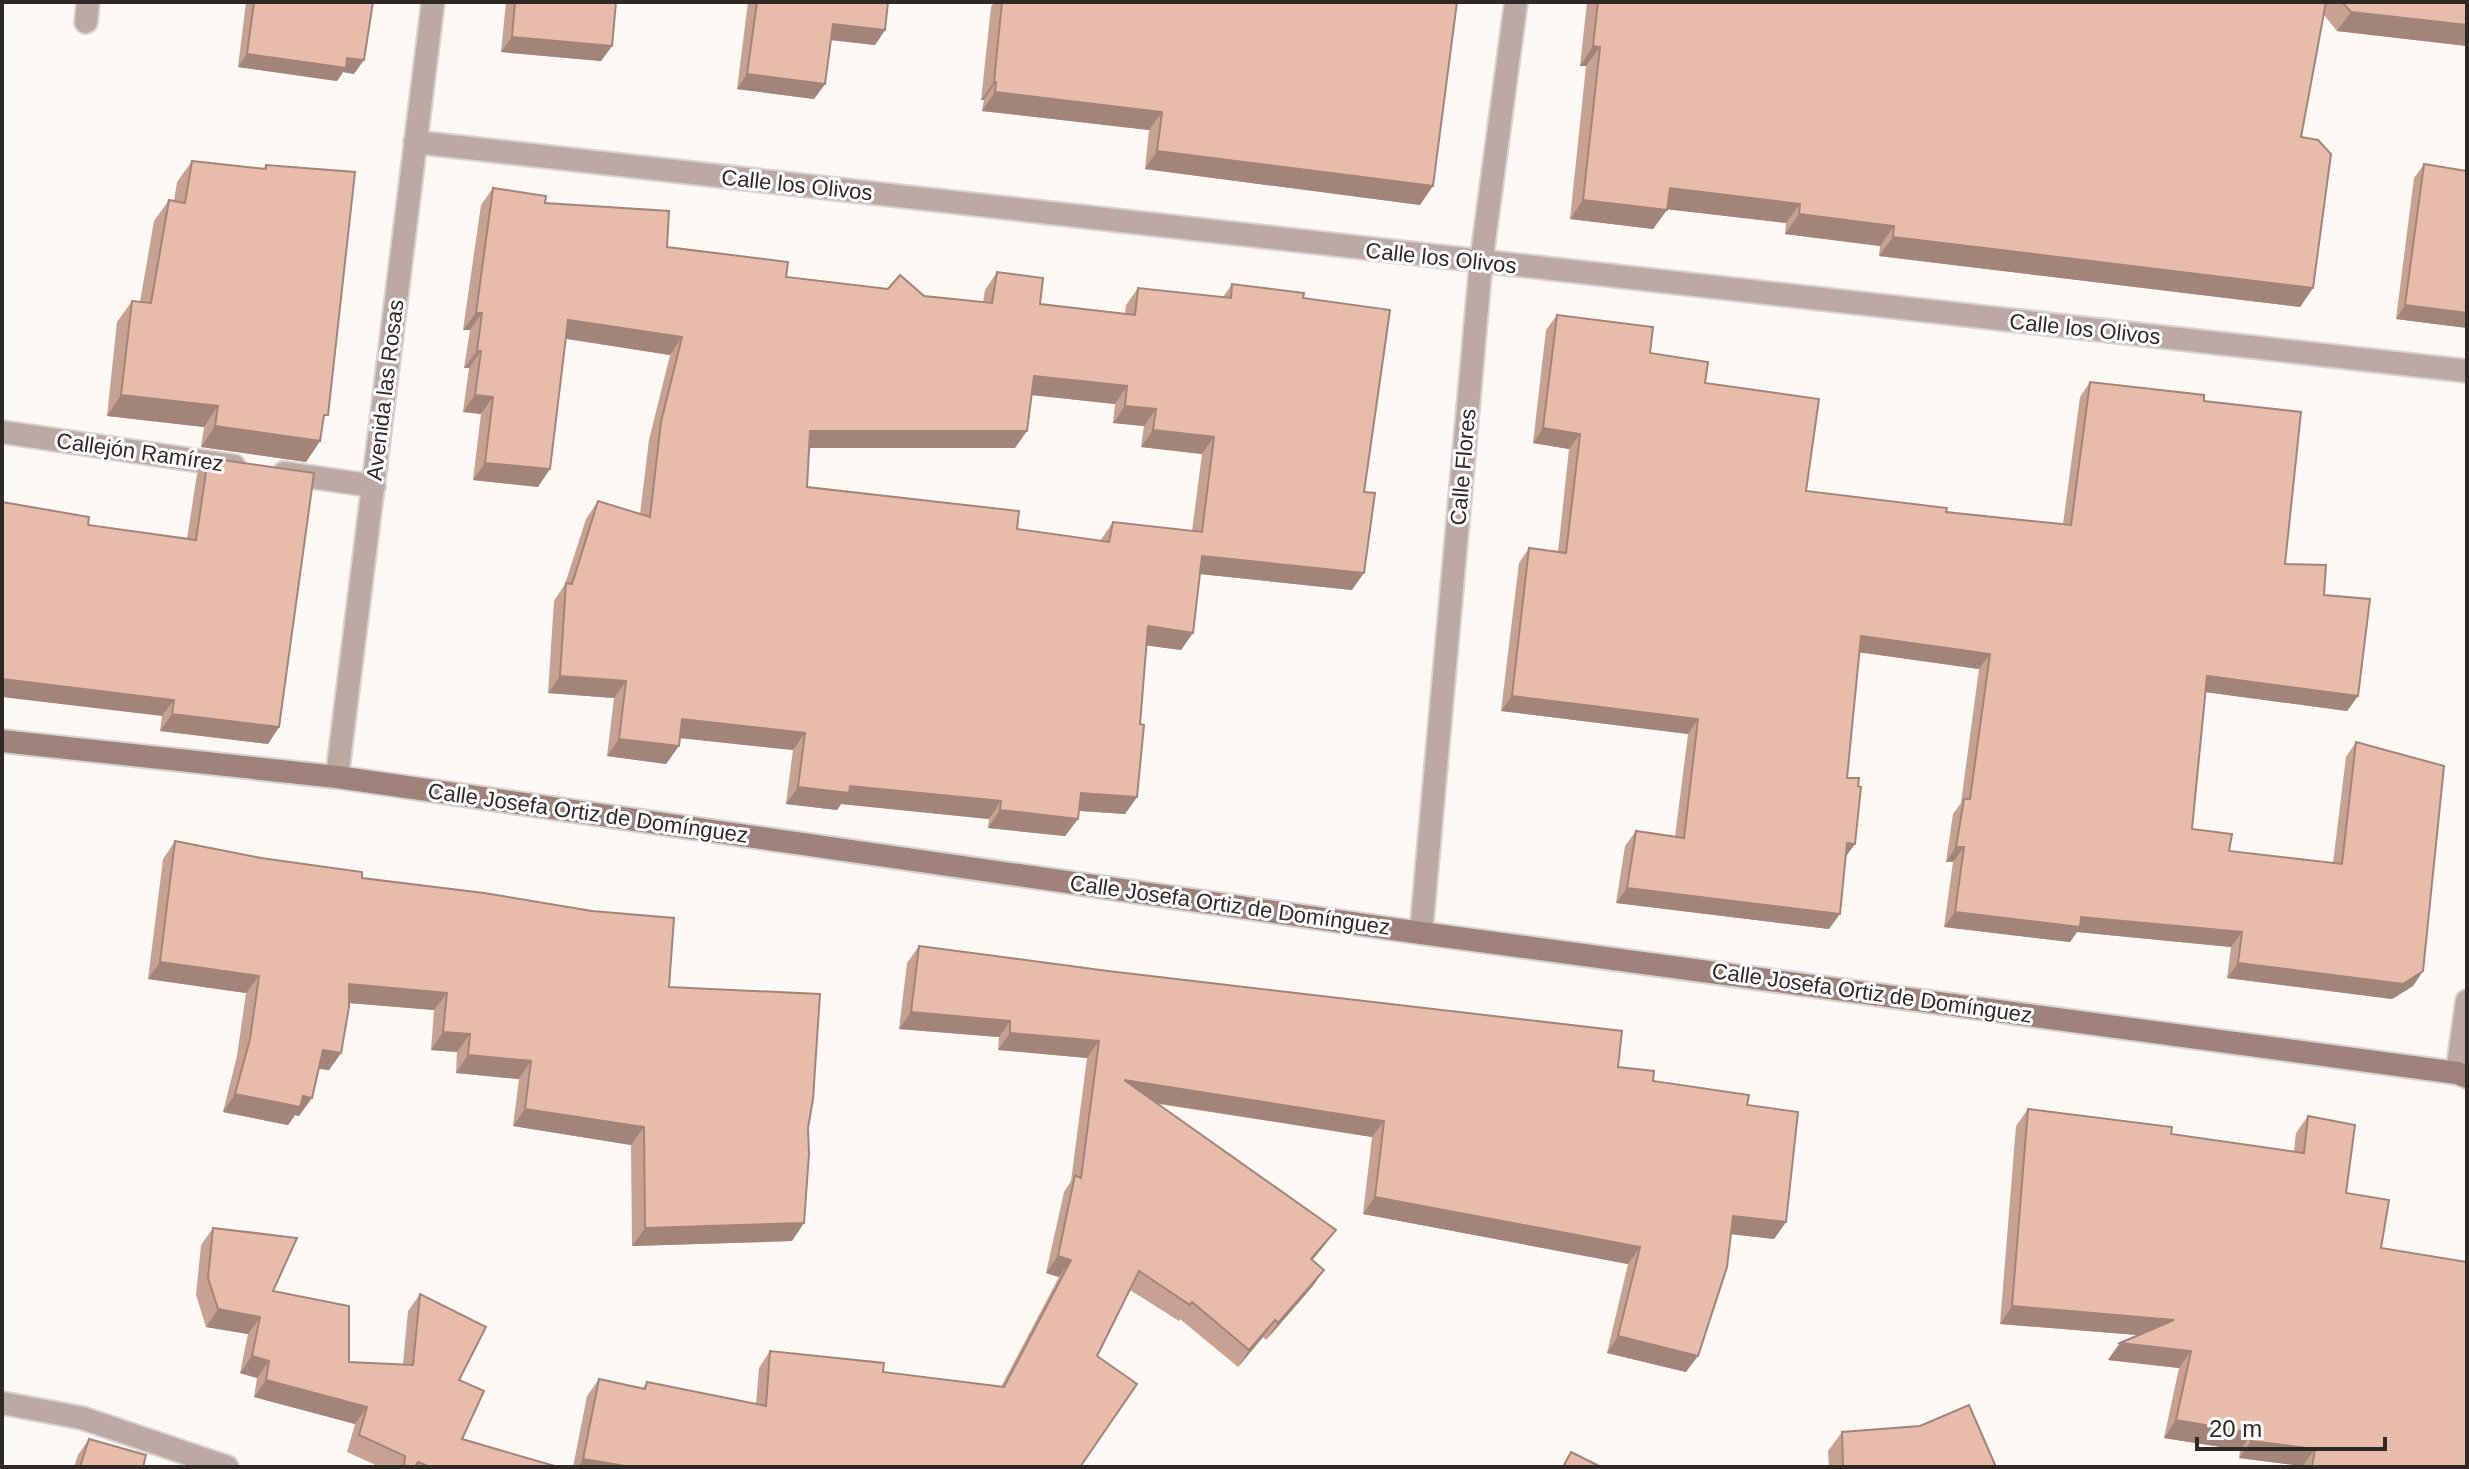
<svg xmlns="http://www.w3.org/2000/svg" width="2469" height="1469" viewBox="0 0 2469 1469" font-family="Helvetica,sans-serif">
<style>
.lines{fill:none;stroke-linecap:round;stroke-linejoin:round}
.service-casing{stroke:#d7d3d0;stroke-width:26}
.minor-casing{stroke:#d7d3d0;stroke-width:26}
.secondary-casing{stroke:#d7d3d0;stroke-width:26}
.service{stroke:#bda9a3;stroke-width:22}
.minor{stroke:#bda9a3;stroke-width:22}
.secondary{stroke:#9f8279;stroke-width:22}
.wall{fill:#c7a293;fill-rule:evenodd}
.shaded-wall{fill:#a28478}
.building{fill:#e7bcab;stroke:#a28478;stroke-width:2;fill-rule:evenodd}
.labels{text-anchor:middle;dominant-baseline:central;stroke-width:6;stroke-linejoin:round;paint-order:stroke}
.street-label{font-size:22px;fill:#302825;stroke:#fff}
</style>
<rect width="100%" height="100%" fill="#fcf8f6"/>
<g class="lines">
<g class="service-casing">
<path id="service" d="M86,22L88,2"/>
</g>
<g class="minor-casing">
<path id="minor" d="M415,142L2467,371
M2,432L234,466
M284,473L374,486
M337,777L433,2
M1421,933L1481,263L1516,2
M2457,1073L2467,1001
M2,1403L82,1418L227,1467"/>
</g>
<g class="secondary-casing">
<path id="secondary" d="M2,741L337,777L1421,933L2457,1073L2467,1077"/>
</g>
<use href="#service" class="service"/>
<use href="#minor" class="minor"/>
<use href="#secondary" class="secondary"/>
</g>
<path class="wall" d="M246,2H373L354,74L343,72L337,81L238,67Z
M506,2H616L612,46L601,61L501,52Z
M748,2H888L885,30L875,45L830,40L825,84L814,99L737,89Z
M994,2H1457L1420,205L1145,169L1149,130L982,111L984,100H981L991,7Z
M1587,2H2467V46L2337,31L2324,15L2301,137L2313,288L2300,307L1879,256L1880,246L1785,234L1786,223L1667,209L1653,229L1570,219L1586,66H1580Z
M192,161L263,169L266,165L323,422L320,441L306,462L201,447L204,427L107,416L117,322L132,301L140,302L154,221L169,200L174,201L177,182Z
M2424,164L2467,171V328L2396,319L2414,178Z
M493,188L545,203L667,247L786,277L924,296L983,302L985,290L997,272L1040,304L1125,314L1126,305L1138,288L1223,297L1232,284L1303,298L1364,492L1352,590L1200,574L1181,650L1146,645L1140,724L1137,797L1125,814L1079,811L1078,819L1065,836L988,828L989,819L841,804L837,810L786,804L793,750L680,738L666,764L607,756L614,698L548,693L554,601L565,584L586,519L598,501L640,514L649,440L670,355L566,339L538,487L473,480L481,414L463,412L469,368H464L470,330H463L481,205ZM1032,395L1115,404L1113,423L1144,426L1141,447L1202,454L1192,531L1113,522L1100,541L1017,529L807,487L809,448H1015Z
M1557,315L1650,353L1705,383L1806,491L1946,512L2063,524L2080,397L2090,382L2204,401L2285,564L2324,595L2358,696L2347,711L2206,692L2192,829L2229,851L2333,863L2346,757L2356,742L2423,971L2413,986L2392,999L2227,978L2231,947L2077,932L2070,942L1944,927L1953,862H1946L1953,814L1961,803L1979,669L1859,652L1847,778L1845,857L1829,929L1616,903L1625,846L1636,831L1675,837L1688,734L1501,711L1519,563L1529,548L1558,552L1569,449L1533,443L1546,330Z
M208,458L279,727L268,744L160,731L162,716L88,525L187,539L197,474Z
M175,841L362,878L669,987L792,1241L632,1246L631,1145L513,1126L519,1079L456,1073L457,1052L431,1050L434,1010L349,1003L341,1053L329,1070L318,1069L299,1116L295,1115L288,1125L223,1112L237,1056L246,993L148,979L163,859Z
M919,946L1618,1067L1653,1081L1747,1105L1786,1222L1774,1239L1731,1234L1686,1372L1607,1353L1628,1264L1363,1214L1372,1137L1158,1104L1336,1230L1312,1260L1324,1270L1312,1287L1266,1340L1263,1337L1238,1367L1180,1319L1179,1321L1130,1290L1097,1356L1080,1467H573L587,1396L599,1379L643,1388L647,1382L756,1404L759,1368L770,1351L883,1372L1001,1387L1059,1277L1046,1273L1064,1192L1071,1181L1087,1058L998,1050L999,1037L899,1029L907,963Z
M2028,1109L2171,1134L2294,1151L2296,1133L2308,1116L2346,1193L2381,1248L2467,1467H2303V1466L2239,1458L2240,1450L2164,1438L2179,1368L2108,1360L2120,1343L2138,1335L2000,1324L2016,1126Z
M213,1228L273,1291L349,1362L403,1364L408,1311L420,1294L459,1380L462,1439L558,1467H380L347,1452L355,1424L254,1397L257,1378L240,1373L248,1334L206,1327L196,1295L201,1245Z
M1842,1432L1996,1467H1829L1828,1451Z
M89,1439L143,1467H74L78,1455Z"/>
<path class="shaded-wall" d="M2351,12L2467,25V46L2337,31Z
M833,24L885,30L875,45L822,39Z
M512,37L612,46L601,61L501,52Z
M1593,46L1600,47L1586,66H1580Z
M247,54L347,58L364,60L354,74L343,72L337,81L238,67Z
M747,74L825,84L814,99L737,89Z
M994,82H996L984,100H981Z
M995,92L1162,112L1149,130L982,111Z
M1157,151L1433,186L1420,205L1145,169Z
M1670,188L1800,204L1786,223L1656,208Z
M1583,200L1667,210L1653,229L1570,219Z
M1799,214L1894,226L1880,246L1785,234Z
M1893,237L2313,288L2300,307L1879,256Z
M2405,305L2467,313V328L2396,319Z
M476,313H482L470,330H463Z
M568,320L682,337L670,355L556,337Z
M477,351H481L469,368H464Z
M1034,376L1127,386L1115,404L1022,394Z
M121,395L218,406L204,427L107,416Z
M475,395L493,397L481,414L463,412Z
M1125,406L1156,409L1144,426L1113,423Z
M215,426L320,441L306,462L201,447Z
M1543,428L1580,434L1569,449L1533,443Z
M1153,430L1214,437L1202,454L1141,447Z
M810,431H1027L1015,448H798Z
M485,463L550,469L538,487L473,480Z
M1202,556L1364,573L1352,590L1190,573Z
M1148,626L1193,633L1181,650L1135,644Z
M1861,636L1990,654L1979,669L1850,651Z
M560,676L626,681L614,698L548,693Z
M2207,676L2358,696L2347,711L2197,691Z
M2,679L174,700L162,716L2,697Z
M1512,696L1698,719L1688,734L1501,711Z
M172,714L279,727L268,744L160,731Z
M682,719L805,733L793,750L670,737Z
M619,739L679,746L666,764L607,756Z
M850,786L1001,801L989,819L841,804L837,810L786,804L798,787Z
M1081,793L1137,797L1125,814L1069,810Z
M1000,810L1078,819L1065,836L988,828Z
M1847,843L1855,844L1844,859Z
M1956,847H1964L1953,862H1946Z
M1627,888L1840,914L1829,929L1616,903Z
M1955,912L2081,917L2242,932L2231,947L2077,932L2070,942L1944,927Z
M160,962L259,976L246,993L148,979Z
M2238,963L2423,971L2413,986L2392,999L2227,978Z
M349,984L447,993L434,1010L337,1002Z
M911,1012L1010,1021L999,1037L899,1029Z
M443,1032L470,1034L457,1052L431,1050Z
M1010,1033L1099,1041L1087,1058L998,1050Z
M323,1050L341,1053L329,1070L310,1067Z
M468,1055L531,1061L519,1079L456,1073Z
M1124,1080L1384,1121L1372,1137L1113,1096Z
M235,1094L303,1096L312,1098L299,1116L295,1115L288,1125L223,1112Z
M525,1109L644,1127L631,1145L513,1126Z
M1375,1197L1640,1247L1628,1264L1363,1214Z
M1733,1216L1786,1222L1774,1239L1721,1233Z
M804,1223L792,1241L632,1246L645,1228Z
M1336,1230L1324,1246L1299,1276L1311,1259Z
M1058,1256L1071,1260L1059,1277L1046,1273Z
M1324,1270L1312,1287L1266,1340L1278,1323Z
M2012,1306L2174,1320L2162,1337L2000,1324Z
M218,1309L260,1317L248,1334L206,1327Z
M1275,1320L1263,1337L1238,1367L1249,1350Z
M1618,1336L1698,1356L1686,1372L1607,1353Z
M2120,1343L2191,1351L2179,1368L2108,1360Z
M252,1356L269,1361L257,1378L240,1373Z
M266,1380L367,1407L355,1424L254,1397Z
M2176,1420L2252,1433L2240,1450L2164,1438Z
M2251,1441L2315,1449L2303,1466L2239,1458Z
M583,1459L631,1467H578Z"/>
<path class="building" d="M254,2H373L364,60L347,58L346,68L247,54Z
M515,2H616L612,46L512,37Z
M757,2H888L885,30L833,24L825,84L747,74Z
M1002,2H1457L1433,186L1157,151L1162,112L995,92L996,82H994Z
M1598,2H2326L2301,137L2318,140L2331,154L2313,288L1893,237L1894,226L1799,214L1800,204L1670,188L1667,210L1583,200L1600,47L1593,46Z
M2342,2H2467V25L2351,12Z
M192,161L266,169V165L355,172L328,415H324L320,441L215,426L218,406L121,395L132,301L151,303L169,200L185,203Z
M2424,164L2467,171V313L2405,305Z
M493,188L546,196L545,203L669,211L667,247L788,262L786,277L888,289L900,275L924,296L992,303L997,272L1043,278L1040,304L1135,315L1138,288L1231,298L1232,284L1304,293L1303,298L1390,310L1364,492L1375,493L1364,573L1202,556L1193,633L1148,626L1140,724L1144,725L1137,797L1081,793L1078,819L1000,810L1001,801L850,786L849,793L798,787L805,733L682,719L679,746L619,739L626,681L560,676L566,583L572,584L598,501L650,517L661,422L682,337L568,320L550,469L485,463L493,397L475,395L481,351H477L482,313H476ZM1034,376L1127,386L1125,406L1156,409L1153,430L1214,437L1202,532L1113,522L1109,542L1017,529L1019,511L807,487L810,431H1027Z
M1557,315L1653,327L1650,353L1708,362L1705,383L1819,399L1806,491L1947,508L1946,512L2071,525L2090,382L2204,395V401L2301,412L2285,564L2326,565L2324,595L2370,599L2358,696L2207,676L2192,829L2232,834L2229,851L2342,864L2356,742L2444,766L2423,971L2403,984L2238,963L2242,932L2081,917L2080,927L1955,912L1964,847H1956L1964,799H1970L1990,654L1861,636L1847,778H1859L1858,786L1861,787L1855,844L1847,843L1840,914L1627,888L1636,831L1684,838L1698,719L1512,696L1529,548L1566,553L1580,434L1543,428Z
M208,458L314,473L279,727L172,714L174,700L2,679V502L89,517L88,525L196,540Z
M175,841L261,858L362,872V878L484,893L592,911L674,918L669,987L820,994L813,1099L808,1128L809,1154L804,1223L645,1228L644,1127L525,1109L531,1061L468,1055L470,1034L443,1032L447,993L349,984V1007L341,1053L323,1050L312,1098L303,1096L300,1107L235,1094L250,1039L259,976L160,962Z
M919,946L1108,971L1622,1031L1618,1067L1654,1071L1653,1081L1749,1095L1747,1105L1798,1112L1786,1222L1733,1216L1727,1267L1698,1356L1618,1336L1640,1247L1375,1197L1384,1121L1124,1080L1336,1230L1311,1259L1324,1270L1278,1323L1275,1320L1249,1350L1192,1302L1190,1305L1139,1271L1097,1356L1137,1384L1080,1467H631L583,1459L599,1379L645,1389L647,1382L766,1406L770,1351L884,1363L883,1372L1004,1387L1071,1260L1058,1256L1075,1175L1081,1178L1099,1041L1010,1033V1021L911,1012Z
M2028,1109L2172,1127L2171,1134L2304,1153L2308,1116L2355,1125L2346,1193L2389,1200L2381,1248L2467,1262V1467H2312L2315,1449L2251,1441L2252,1433L2176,1420L2191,1351L2120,1343L2174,1320L2012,1306Z
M213,1228L297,1238L273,1291L349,1306V1362L413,1365L420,1294L486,1327L459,1380L484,1391L462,1439L558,1467H430L418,1462L415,1467H404L405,1456L359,1435L367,1407L266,1380L269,1361L252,1356L260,1317L218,1309L208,1278Z
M1969,1405L1996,1467H1843L1842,1432L1920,1426Z
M89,1439L146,1455L143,1467H80Z
M1571,1452L1601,1467H1563Z"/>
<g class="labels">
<g class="street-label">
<text transform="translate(797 185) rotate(6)">Calle los Olivos</text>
<text transform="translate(1441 258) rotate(6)">Calle los Olivos</text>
<text transform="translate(2085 329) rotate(6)">Calle los Olivos</text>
<text transform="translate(385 390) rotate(-83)">Avenida las Rosas</text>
<text transform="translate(140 452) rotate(8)">Callejón Ramírez</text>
<text transform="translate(1463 467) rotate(-85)">Calle Flores</text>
<text transform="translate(588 813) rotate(8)">Calle Josefa Ortiz de Domínguez</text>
<text transform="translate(1230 905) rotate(8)">Calle Josefa Ortiz de Domínguez</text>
<text transform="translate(1872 993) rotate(8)">Calle Josefa Ortiz de Domínguez</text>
</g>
</g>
<rect width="2469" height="1469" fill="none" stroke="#302825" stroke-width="8"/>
<path d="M2197 1437v12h188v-12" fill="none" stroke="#302825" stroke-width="4"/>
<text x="2209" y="1437" font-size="24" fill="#302825" stroke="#ffffff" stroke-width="6" paint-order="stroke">20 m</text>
</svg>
